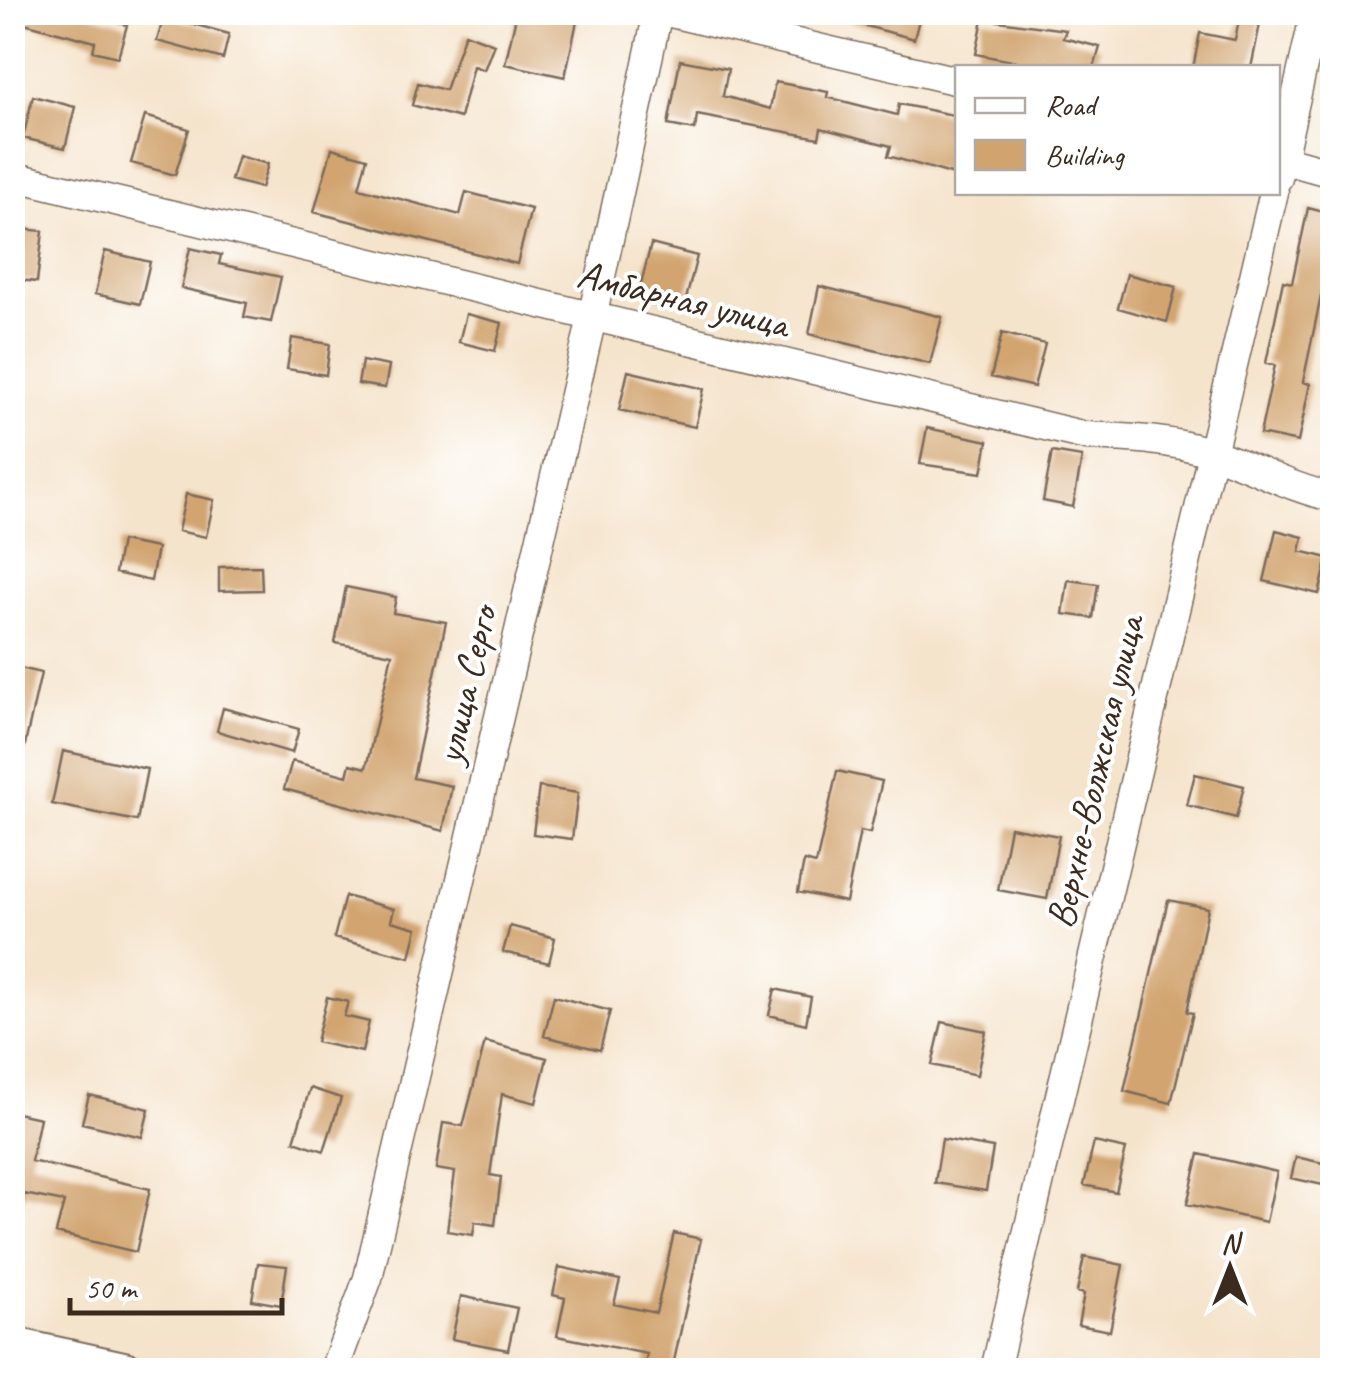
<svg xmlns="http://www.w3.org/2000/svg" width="1345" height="1383" viewBox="0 0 1345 1383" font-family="Caveat,sans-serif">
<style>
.building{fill:#d1a46f}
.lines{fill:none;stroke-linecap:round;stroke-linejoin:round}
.minor-casing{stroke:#7c6b5b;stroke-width:31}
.tertiary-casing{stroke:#7c6b5b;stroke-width:39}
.minor{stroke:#fff;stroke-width:28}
.tertiary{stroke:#fff;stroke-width:35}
.labels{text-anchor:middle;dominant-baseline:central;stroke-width:8;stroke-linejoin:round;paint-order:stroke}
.street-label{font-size:40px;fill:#3b2a1e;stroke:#fff}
</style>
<rect width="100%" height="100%" fill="#fff"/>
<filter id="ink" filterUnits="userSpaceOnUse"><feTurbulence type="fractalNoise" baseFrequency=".01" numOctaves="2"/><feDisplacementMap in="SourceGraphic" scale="20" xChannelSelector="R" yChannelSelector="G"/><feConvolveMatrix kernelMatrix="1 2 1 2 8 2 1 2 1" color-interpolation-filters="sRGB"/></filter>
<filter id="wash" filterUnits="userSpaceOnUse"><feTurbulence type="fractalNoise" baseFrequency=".0048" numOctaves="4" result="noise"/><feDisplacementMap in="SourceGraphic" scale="40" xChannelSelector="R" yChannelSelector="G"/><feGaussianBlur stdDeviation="2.25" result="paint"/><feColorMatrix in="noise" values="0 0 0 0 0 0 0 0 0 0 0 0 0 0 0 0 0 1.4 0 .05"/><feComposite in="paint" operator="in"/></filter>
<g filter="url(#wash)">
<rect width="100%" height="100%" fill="#f5e4cc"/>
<g id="blocks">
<path class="building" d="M14,12H80L127,25L118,57L93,51L95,42L13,20Z
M517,12H579L565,77L505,64Z
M845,12H921L914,39L844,20Z
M1240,15L1261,19L1251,68H1193L1200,33L1235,40Z
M164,16L229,34L223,59L157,41Z
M983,19L1066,30L1063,38L1100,47L1094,68H1026L1027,64L976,54Z
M465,33L494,44L484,70L473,66L460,118L412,105L418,83L445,90Z
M680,60L728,69L723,96L770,109L775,82L828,92L827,97L897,115L899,104L958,116V176L888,156L891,146L821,128L819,138L697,115L695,130L668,125Z
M33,96L75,107L65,148L23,138Z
M145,116L189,129L175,175L131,163Z
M332,148L367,158L359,188L460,215L466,192L531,209L517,264L314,212Z
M238,156L268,164L261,188L231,180Z
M1308,208L1332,214V279L1325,277L1303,382L1310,384L1298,442L1260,434L1275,365L1266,363L1283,281L1292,283Z
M12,228L43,231L37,282L12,279Z
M651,244L697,256L685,303L639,292Z
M190,248L221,255L219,264L281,277L271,322L244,317L247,303L181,288Z
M105,251L150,262L140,304L95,294Z
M1127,274L1176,287L1167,322L1118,308Z
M819,286L942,317L930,364L809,334Z
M466,314L502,323L495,351L459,342Z
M1002,333L1045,344L1034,387L991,377Z
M292,338L330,344L326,375L287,369Z
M362,361L389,366L385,388L358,384Z
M628,371L704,389L695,427L619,410Z
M927,428L988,441L982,473L920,464Z
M1052,452L1082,457L1073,507L1043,501Z
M186,494L214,500L206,537L178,531Z
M1276,530L1303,537L1300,551L1328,558L1319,594L1264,581Z
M121,541L157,548L151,581L115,573Z
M261,566L262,590L219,591V567Z
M1068,580L1098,584L1093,618L1063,614Z
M346,587L396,597L393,613L446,622L413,778L452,786L443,831L284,789L292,761L347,776L350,764L366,768L392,654L335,643Z
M12,666L41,673L22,758L12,757Z
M223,708L299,729L292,753L217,731Z
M63,751L147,769L137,821L52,804Z
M837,771L882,781L870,833L860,831L846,902L798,892L804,861L816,864Z
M1195,774L1244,786L1236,818L1187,805Z
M539,787L578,793L572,839L533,834Z
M1010,827L1059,836L1047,899L998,890Z
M345,896L394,909L391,921L417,928L410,957L334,938Z
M1168,900L1208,908L1187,1012L1193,1013L1171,1103L1124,1091Z
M510,926L555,938L549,963L503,952Z
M775,989L811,997L806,1024L769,1015Z
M554,996L610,1011L600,1050L544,1036Z
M327,997L348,1002L344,1016L369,1022L362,1052L316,1042Z
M942,1022L986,1031L977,1075L932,1065Z
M485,1042L547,1058L536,1103L502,1094L490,1175L501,1177L495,1225L475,1222L473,1235L447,1231L455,1172L436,1169L443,1123L463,1126Z
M310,1088L341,1098L324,1151L294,1141Z
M89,1095L149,1109L142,1137L82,1123Z
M12,1112L40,1118L31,1161L150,1189L136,1252L56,1233L64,1202L24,1194L23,1201L12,1200Z
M942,1139L993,1148L986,1191L935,1183Z
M1094,1142L1126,1149L1116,1192L1084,1185Z
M1199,1154L1277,1172L1266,1222L1187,1204Z
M1296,1157L1332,1165V1187L1291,1178Z
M674,1233L701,1239L672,1370H644L647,1354L557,1336L565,1298L553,1295L559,1267L620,1280L614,1304L656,1313Z
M1084,1257L1123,1265L1110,1331L1078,1325L1084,1294L1077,1292Z
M258,1263L287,1266L281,1305L252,1300Z
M461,1296L517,1308L508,1350L452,1339Z"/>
</g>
</g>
<g filter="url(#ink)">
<use href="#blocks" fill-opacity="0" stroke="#7c6b5b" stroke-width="2.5"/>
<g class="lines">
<g class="minor-casing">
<path id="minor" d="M666,12L958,81
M1278,158L1332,173
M12,176L1086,436C1129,438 1168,439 1209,452C1251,465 1289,488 1332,497
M1278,178L1315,12
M334,1370L368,1278L592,318L658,12
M995,1370L1274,192"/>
</g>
<g class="tertiary-casing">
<path id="tertiary" d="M12,1345L126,1370"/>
</g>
<use href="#minor" class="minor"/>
<use href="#tertiary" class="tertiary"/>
</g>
</g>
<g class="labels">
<g class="street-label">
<text transform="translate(683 299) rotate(14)">Амбарная улица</text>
<text transform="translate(466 685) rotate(-77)">улица Серго</text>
<text transform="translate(1095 772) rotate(-77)">Верхне-Волжская улица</text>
</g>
</g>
<rect width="1345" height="1383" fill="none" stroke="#fff" stroke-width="50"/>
<rect x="955" y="65" width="325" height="130" fill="#ffffff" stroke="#b1aaa5" stroke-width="2.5"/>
<rect x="975" y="98" width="50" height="15" fill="#ffffff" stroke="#b1aaa5" stroke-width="2.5"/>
<text x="1045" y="115" font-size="30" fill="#3b2a1e">Road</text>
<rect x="975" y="140" width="50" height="30" fill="#d1a46f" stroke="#b1aaa5" stroke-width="2.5"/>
<text x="1045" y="165" font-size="30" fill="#3b2a1e">Building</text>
<g transform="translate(1230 1268)" stroke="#ffffff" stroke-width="8" paint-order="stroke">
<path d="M0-8L18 38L0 25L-18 38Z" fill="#3b2a1e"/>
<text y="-15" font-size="28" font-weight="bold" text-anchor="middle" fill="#3b2a1e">N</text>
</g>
<path d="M70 1298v15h212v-15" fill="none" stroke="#3b2a1e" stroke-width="5"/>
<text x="85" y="1298" font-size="30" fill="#3b2a1e" stroke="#ffffff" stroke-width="8" paint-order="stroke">50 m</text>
</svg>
